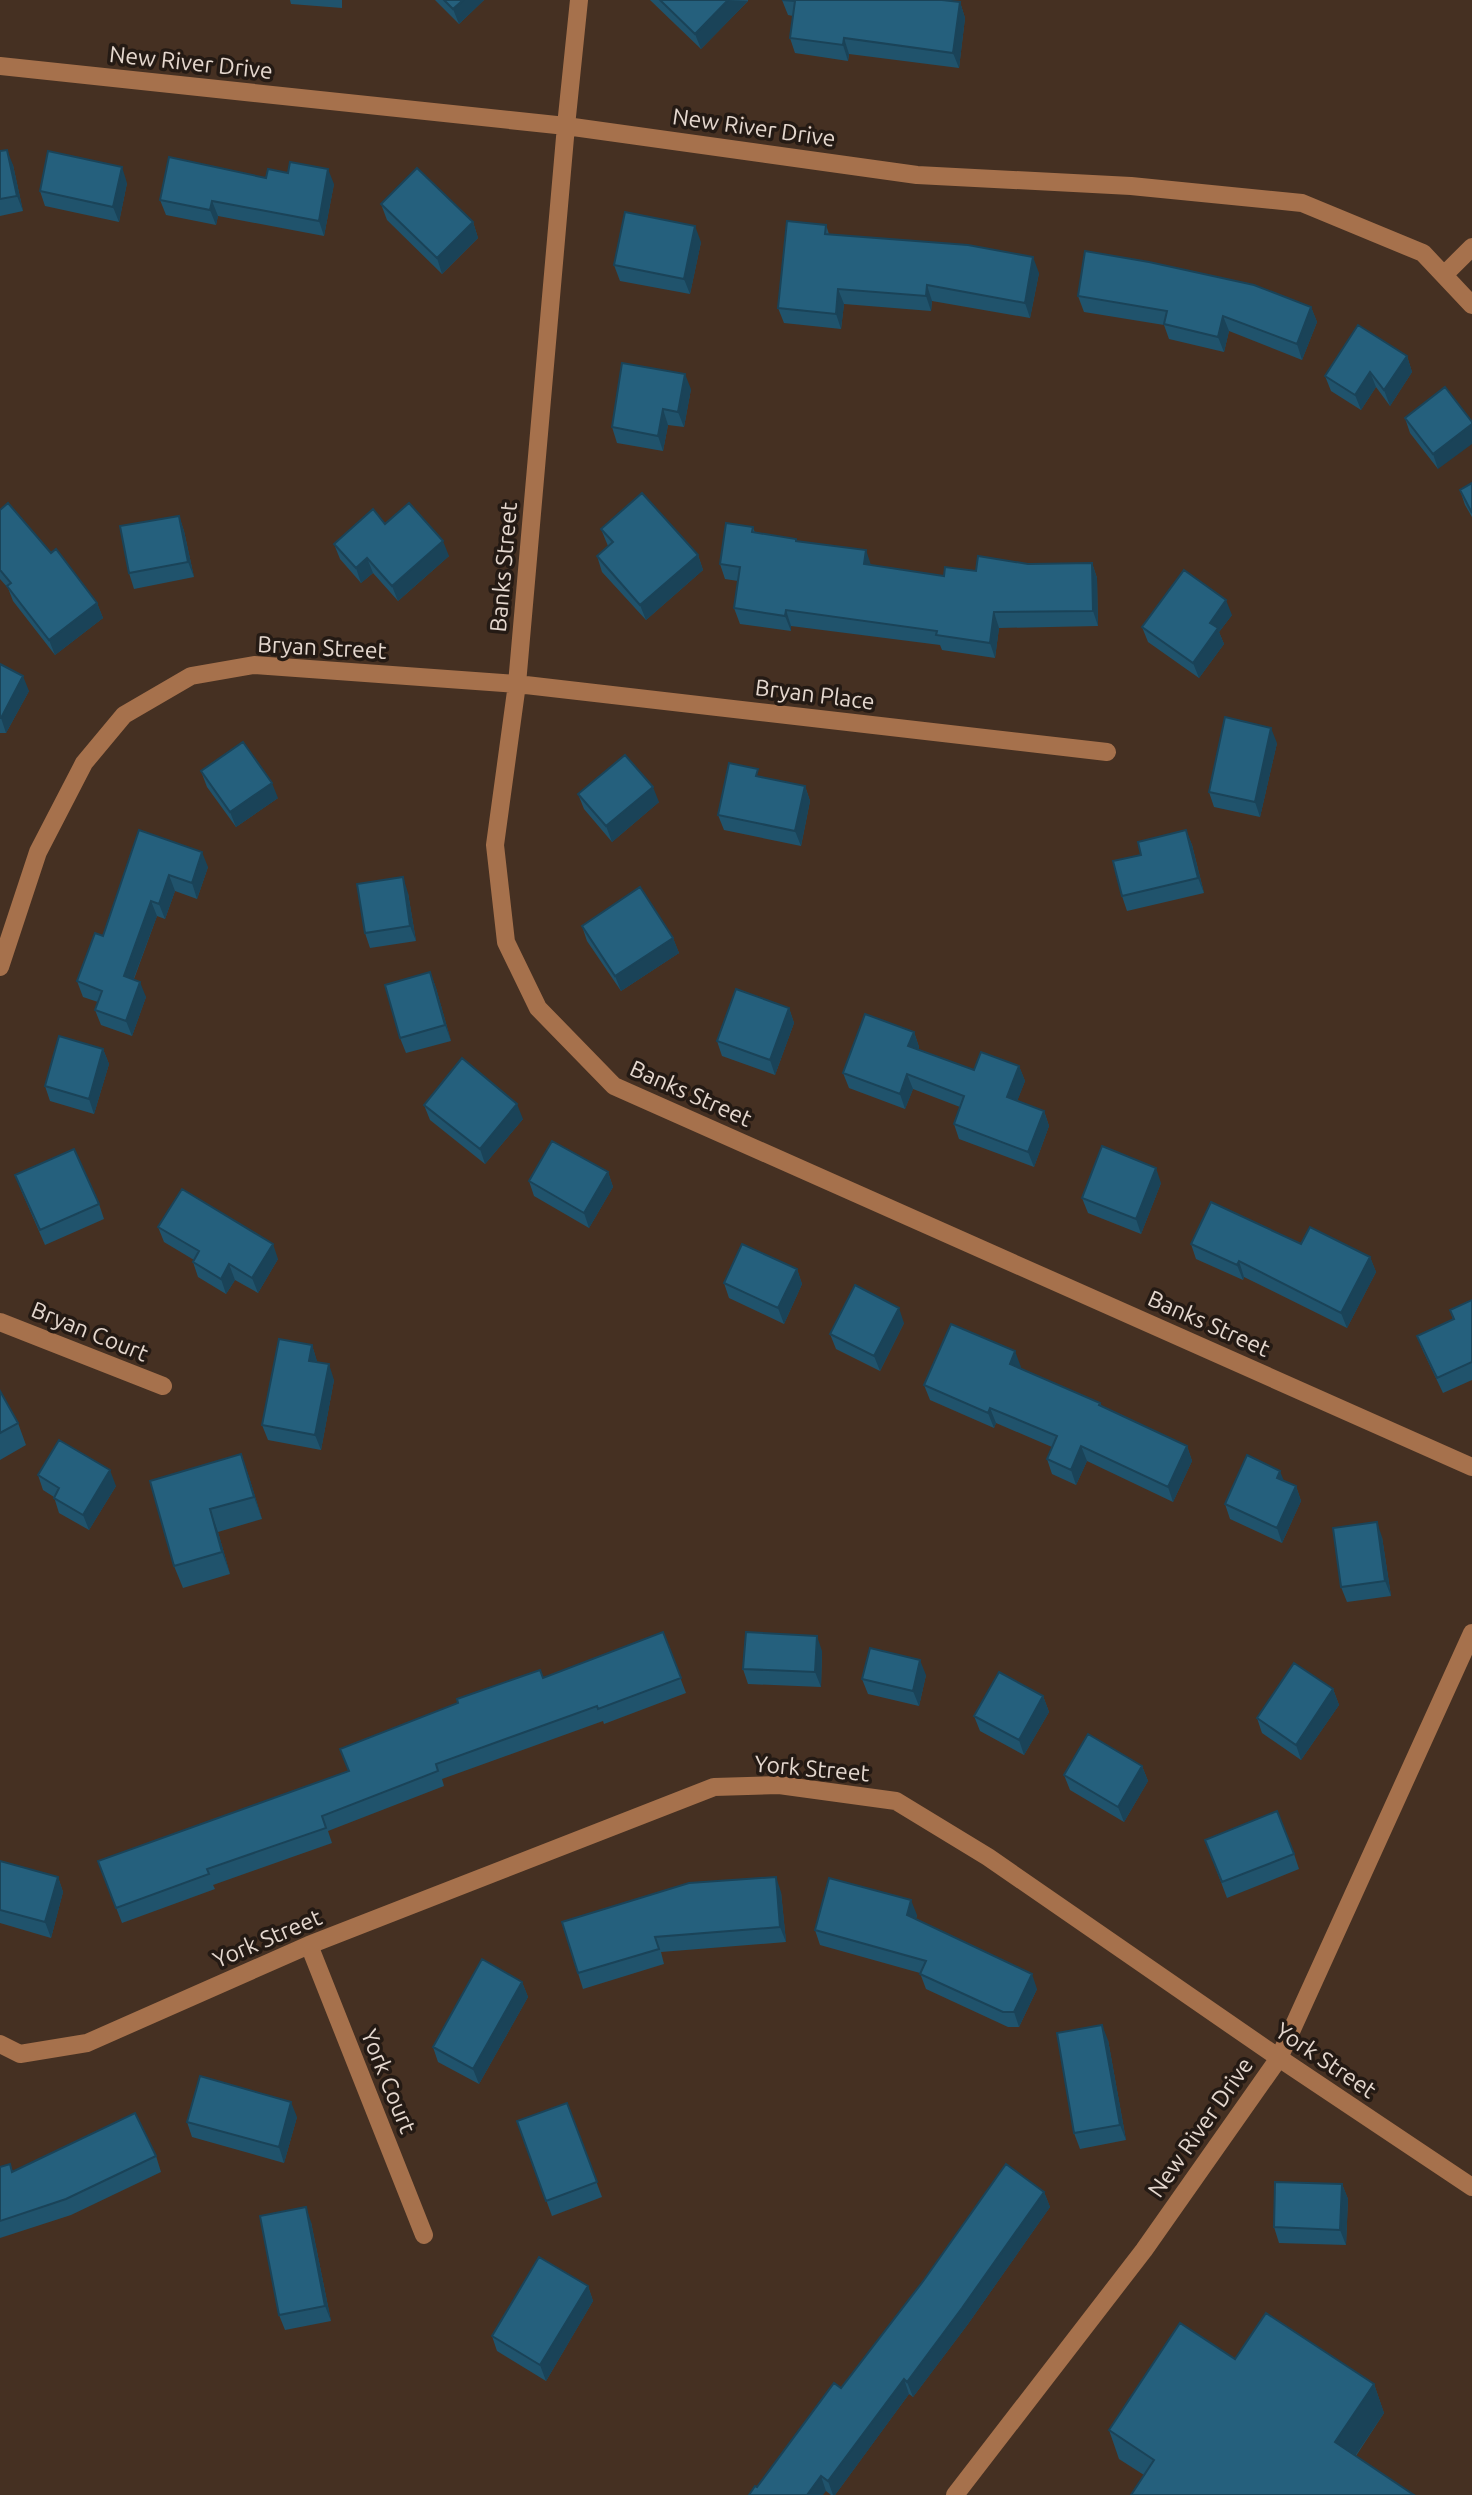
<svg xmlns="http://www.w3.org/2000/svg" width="1472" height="2495" viewBox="0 0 1472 2495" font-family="Ubuntu,sans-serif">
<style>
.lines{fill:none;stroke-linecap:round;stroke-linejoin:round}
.minor{stroke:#a6714c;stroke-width:18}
.wall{fill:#20536c}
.shaded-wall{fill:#1a4358}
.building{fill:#25607d;stroke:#1a4358;stroke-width:2}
.labels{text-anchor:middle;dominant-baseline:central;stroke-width:7;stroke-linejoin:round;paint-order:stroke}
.street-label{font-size:23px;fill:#e5d8cf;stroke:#241a14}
</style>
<rect width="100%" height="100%" fill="#453022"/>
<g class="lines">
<path class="minor" d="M579,0L566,126L517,684L495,845L506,942L538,1008L614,1086L1472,1467
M0,66L566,126L917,175L1131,186L1302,203L1423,253L1472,305
M1444,275L1472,247
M0,967L38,852L84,763L124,715L191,676L254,665L517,684L1107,752
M0,1322L163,1386
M309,1945L424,2235
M0,2044L20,2054L87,2043L309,1945L714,1787L779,1785L896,1801L988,1857L1279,2058L1472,2187
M955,2495L1144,2250L1279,2058L1472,1633"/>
</g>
<path class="wall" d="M290,0H342V8L291,4Z
M435,0H484L459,24Z
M650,0H748V1L701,49Z
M782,0L960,2L965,18L959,68L849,54L848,61L795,53L790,38L793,16L788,15Z
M0,151L13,165L23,211L0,216Z
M266,178L334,184L324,236L218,216L216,225L166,215L160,200Z
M127,183L119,222L45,206L40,191Z
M381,204L473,222L478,238L442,274L387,220Z
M826,225L829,234L1039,273L1030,318L932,301L931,311L844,304L841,329L784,323L778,308Z
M701,242L690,294L620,281L614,265Z
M1078,296L1311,307L1317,322L1302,360L1229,331L1224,352L1169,339L1164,325L1084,312Z
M1407,356L1412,372L1390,406L1376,387L1361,410L1331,391L1325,376Z
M1445,387L1438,469L1410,433L1405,418Z
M691,389L684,427L668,425L663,451L617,443L612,427Z
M1472,483V517L1465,505L1460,490Z
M0,510L51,553L97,603L103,618L55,655L13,601L8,588L0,579Z
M179,516L184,531L194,577L134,589L129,573Z
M385,524L449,556L398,601L373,573L361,583L340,559L334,544Z
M753,527L755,533L797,541L871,565L944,576L1028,564L1092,563L1097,578L1098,626L999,628L995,658L942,650L940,645L791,626V631L740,624L734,608L738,581L725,579L720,564Z
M601,529L698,555L703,570L646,620L602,572L597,556L608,546Z
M1232,615L1219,632L1224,644L1199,678L1148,642L1142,627Z
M0,664L29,691L6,733H0Z
M1277,743L1260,817L1214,807L1209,792Z
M201,771L278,798L236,827L207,787Z
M805,786L810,801L801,846L724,830L718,815Z
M578,794L659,802L612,842L584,809Z
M139,830L208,867L197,899L175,891L165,919L157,916L134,979L146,997L132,1036L101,1025L95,1010L98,1002L83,997L77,981L103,936Z
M1186,830L1192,845L1204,893L1127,911L1122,896L1141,855Z
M408,893L416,941L370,948L365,933Z
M582,926L673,938L679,953L621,991L587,941Z
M430,972L436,988L451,1041L406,1053L400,1038Z
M789,1008L794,1023L775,1075L722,1056L717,1041Z
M914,1032L919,1047L918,1050L974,1070L1019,1066L1025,1081L1017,1101L1044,1111L1049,1126L1034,1167L959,1139L954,1124L960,1107L913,1089L905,1109L849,1088L843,1073Z
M103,1049L109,1064L94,1114L50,1101L45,1086Z
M424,1105L523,1119L485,1164L430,1120Z
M608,1172L613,1187L589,1228L534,1196L529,1181Z
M15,1175L99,1204L104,1219L45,1245L21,1190Z
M1161,1183L1141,1234L1088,1213L1082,1198Z
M158,1227L278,1259L258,1293L235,1280L226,1294L198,1277L193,1262L194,1260L164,1242Z
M1191,1244H1301L1370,1257L1376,1272L1347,1328L1244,1277L1243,1280L1196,1259Z
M797,1269L802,1284L784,1324L729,1298L724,1283Z
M1472,1300V1380L1443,1393L1423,1351L1417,1336L1453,1320L1450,1310Z
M904,1323L880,1371L836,1349L830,1334Z
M312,1345L317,1362L334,1380L321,1450L268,1440L262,1425Z
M1021,1367L1020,1369L1100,1403L1102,1406L1187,1446L1192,1461L1173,1502L1087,1461L1076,1485L1052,1474L1047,1459L1052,1447L996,1423L994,1428L930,1400L924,1385Z
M0,1391L18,1423L26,1445L0,1460Z
M241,1454L249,1477L262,1519L218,1532L230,1574L183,1588L174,1566Z
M38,1475L116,1486L89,1530L59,1513L54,1497L43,1490Z
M1296,1486L1301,1501L1282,1543L1230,1519L1225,1504Z
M1382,1537L1391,1596L1347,1602L1341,1587Z
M663,1632L686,1693L604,1724L603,1721L442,1779L444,1786L328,1831L332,1843L213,1885L215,1889L122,1923L98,1861L348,1771L543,1678Z
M822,1651L821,1687L748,1684L743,1669Z
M926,1675L919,1706L868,1694L862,1679Z
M1333,1689L1339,1705L1301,1760L1262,1733L1257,1718Z
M1043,1696L1049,1712L1024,1755L980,1731L974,1716Z
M1142,1766L1148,1781L1124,1822L1070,1790L1064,1775Z
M1205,1840L1294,1854L1299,1869L1227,1898Z
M0,1861L58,1877L63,1892L51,1938L0,1923Z
M781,1892L786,1942L661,1952L664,1964L583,1989L562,1922Z
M917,1915L916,1919L1037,1989L1019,2027H1008L926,1989L920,1973L820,1945L815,1930Z
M522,1982L528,1997L479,2084L438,2062L433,2047Z
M1108,2040L1126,2140L1080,2149L1074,2133Z
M567,2103L602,2197L552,2216L517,2121Z
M297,2117L284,2163L192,2137L187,2122Z
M156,2156L161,2172L71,2215L0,2238V2167L12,2172Z
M1342,2184L1348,2199L1346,2245L1279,2243L1274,2227Z
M1044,2192L1050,2207L968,2324L913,2397L909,2394L835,2495H831L826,2491L757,2487L841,2388Z
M311,2222L331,2321L285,2330L279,2315Z
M588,2286L593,2301L546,2381L497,2351L492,2336Z
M1235,2359L1374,2384L1384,2413L1356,2456L1144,2475L1119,2459L1109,2430Z"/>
<path class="shaded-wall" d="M463,0H484L459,24L453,9Z
M728,0L748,1L701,49L695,34Z
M960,2L965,18L959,68L953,53Z
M844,38L849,54L848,61L843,45Z
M7,150L13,165L23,211L17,196Z
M122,167L127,183L119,222L113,207Z
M328,169L334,184L324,236L319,221Z
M212,201L218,216L216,225L210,210Z
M473,222L478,238L442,274L437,258Z
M695,226L701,242L690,294L684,279Z
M1033,257L1039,273L1030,318L1025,303Z
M927,285L932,301L931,311L926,296Z
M838,289L844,304L841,329L836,314Z
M1311,307L1317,322L1302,360L1297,344Z
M1223,316L1229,331L1224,352L1218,337Z
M1407,356L1412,372L1390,406L1384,390Z
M1370,372L1376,387L1361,410L1355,395Z
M685,374L691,389L684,427L678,412Z
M663,409L668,425L663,451L658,436Z
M1472,424V444L1438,469L1433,454Z
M179,516L184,531L194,577L188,562Z
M443,541L449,556L398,601L392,586Z
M866,550L871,565L864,564Z
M698,555L703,570L646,620L640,605Z
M367,558L373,573L361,583L356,568Z
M1092,563L1097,578L1098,626L1093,611Z
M1226,600L1232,615L1219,632L1224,644L1199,678L1193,663L1210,623Z
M97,603L103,618L55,655L49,640Z
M786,610L791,626V631L785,616Z
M994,612L999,628L995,658L990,643Z
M23,676L29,691L6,733L1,718Z
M1271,728L1277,743L1260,817L1255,802Z
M272,783L278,798L236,827L230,812Z
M805,786L810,801L801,846L795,831Z
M653,787L659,802L612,842L606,826Z
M1186,830L1192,845L1204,893L1198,878Z
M202,852L208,867L197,899L192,883Z
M169,875L175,891L165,919L159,904Z
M403,877L408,893L416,941L410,926Z
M151,901L157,916L129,991L124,976Z
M673,938L679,953L621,991L615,976Z
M430,972L436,988L451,1041L445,1025Z
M140,982L146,997L132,1036L126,1021Z
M789,1008L794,1023L775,1075L770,1060Z
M914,1032L919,1047L914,1061L908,1046Z
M103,1049L109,1064L94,1114L89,1099Z
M1019,1066L1025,1081L1013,1112L1007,1097Z
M907,1074L913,1089L905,1109L900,1094Z
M517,1104L523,1119L485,1164L480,1149Z
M1044,1111L1049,1126L1034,1167L1028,1152Z
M1156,1168L1161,1183L1141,1234L1136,1219Z
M608,1172L613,1187L589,1228L584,1213Z
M273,1244L278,1259L258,1293L252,1278Z
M1370,1257L1376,1272L1347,1328L1341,1313Z
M1239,1261L1244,1277L1243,1280L1237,1265Z
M229,1264L235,1280L226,1294L221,1279Z
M797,1269L802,1284L784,1324L778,1308Z
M899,1308L904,1323L880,1371L874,1356Z
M312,1345L317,1361L314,1376L309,1361Z
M1015,1351L1021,1367L1015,1380L1010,1364Z
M329,1364L334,1380L321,1450L315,1435Z
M990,1408L996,1423L994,1428L988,1413Z
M1081,1446L1087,1461L1076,1485L1071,1470Z
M1187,1446L1192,1461L1173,1502L1168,1487Z
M241,1454L249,1477L262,1519L254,1497Z
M110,1470L116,1486L89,1530L83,1515Z
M1280,1471L1286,1486L1277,1478Z
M1296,1486L1301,1501L1282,1543L1277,1528Z
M210,1509L218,1532L230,1574L222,1552Z
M1377,1522L1382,1537L1391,1596L1385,1581Z
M817,1636L822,1651L821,1687L815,1672Z
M920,1660L926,1675L919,1706L913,1691Z
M1333,1689L1339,1705L1301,1760L1296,1745Z
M1043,1696L1049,1712L1024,1755L1019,1740Z
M1142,1766L1148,1781L1124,1822L1118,1807Z
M58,1877L63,1892L51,1938L45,1922Z
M776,1877L781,1892L786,1942L780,1927Z
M911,1900L917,1915L913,1930L907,1915Z
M1032,1974L1037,1989L1019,2027L1014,2012Z
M522,1982L528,1997L479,2084L473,2069Z
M1102,2025L1108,2040L1126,2140L1120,2125Z
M291,2102L297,2117L284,2163L279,2147Z
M1342,2184L1348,2199L1346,2245L1340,2230Z
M1044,2192L1050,2207L968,2324L913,2397L907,2382Z
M306,2207L311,2222L331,2321L325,2306Z
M588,2286L593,2301L546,2381L540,2365Z
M904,2379L909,2394L835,2495H833L828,2481Z
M1374,2384L1384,2413L1345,2471L1335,2442Z
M821,2476L826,2491L823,2495H807Z"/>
<path class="building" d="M444,0H463L453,9Z
M660,0H728L695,34Z
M782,0H942L960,2L953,53L844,38L843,45L790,38L795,1Z
M7,150L17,196L0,199V151Z
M48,151L122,167L113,207L40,191Z
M169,157L266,178L268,169L288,173L290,162L328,169L319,221L212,201L210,210L160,200Z
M417,168L473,222L437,258L381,204Z
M625,212L695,226L684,279L614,265Z
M787,221L826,225L825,234L968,245L1033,257L1025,303L927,285L926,296L838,289L836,314L778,308Z
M1085,251L1149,262L1254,285L1311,307L1297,344L1223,316L1218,337L1164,324L1167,311L1078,296Z
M1358,325L1407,356L1384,390L1370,372L1355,395L1325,376Z
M622,363L685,374L678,412L663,409L658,436L612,427Z
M1445,387L1472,422V424L1433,454L1405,418Z
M1472,483V513L1460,490Z
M642,493L698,555L640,605L597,556L613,542L601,529Z
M8,503L51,553L56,549L97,603L49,640L7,586L11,583L0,570V510Z
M409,503L443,541L392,586L367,558L356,568L334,544L373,509L385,524Z
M179,516L188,562L129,573L120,526Z
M726,523L753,527L752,532L796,539V541L866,550L864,564L944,576L945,567L976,571L978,556L1028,564L1092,563L1093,611L994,612L990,643L936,635L937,631L786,610L785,616L734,608L740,567L720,564Z
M1184,570L1226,600L1210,623L1218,628L1193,663L1142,627Z
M0,664L23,676L1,718H0Z
M1225,717L1271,728L1255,802L1209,792Z
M243,742L272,783L230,812L201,771Z
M625,755L653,787L606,826L578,794Z
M729,763L758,769L756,776L805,786L795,831L718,815Z
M139,830L202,852L192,883L169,875L159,904L151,901L124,976L140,982L126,1021L95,1010L102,991L77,981L95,933L103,936Z
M1186,830L1198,878L1122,896L1113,861L1141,855L1138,842Z
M403,877L410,926L365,933L357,884Z
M640,887L673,938L615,976L582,926Z
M430,972L445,1025L400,1038L385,985Z
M736,989L789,1008L770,1060L717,1041Z
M865,1014L914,1032L908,1046L974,1070L981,1052L1019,1066L1007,1097L1044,1111L1028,1152L954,1124L964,1096L907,1074L900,1094L843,1073Z
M59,1036L103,1049L89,1099L45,1086Z
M462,1058L517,1104L480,1149L424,1105Z
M552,1141L608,1172L584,1213L529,1181Z
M1102,1146L1156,1168L1136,1219L1082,1198Z
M74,1149L99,1204L40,1230L15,1175Z
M182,1189L273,1244L252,1278L229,1264L221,1279L193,1262L199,1251L158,1227Z
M1211,1202L1301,1244L1310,1227L1370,1257L1341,1313L1239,1261L1237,1265L1191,1244Z
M742,1244L797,1269L778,1308L724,1283Z
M855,1285L899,1308L874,1356L830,1334Z
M1472,1300V1362L1437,1378L1417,1336L1454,1319L1450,1310Z
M951,1324L1015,1351L1010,1364L1100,1403L1099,1405L1187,1446L1168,1487L1081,1446L1071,1470L1047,1459L1057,1436L990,1408L988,1413L924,1385Z
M279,1339L312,1345L309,1361L329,1364L315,1435L262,1425Z
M0,1391L18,1423L0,1433Z
M59,1440L110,1470L83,1515L54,1498L59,1488L38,1475Z
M241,1454L254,1497L210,1509L222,1552L174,1566L150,1481Z
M1247,1455L1280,1471L1277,1478L1296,1486L1277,1528L1225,1504Z
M1377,1522L1385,1581L1341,1587L1333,1528Z
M663,1632L681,1678L598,1709L597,1706L436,1764L438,1771L322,1816L326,1828L207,1869L209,1874L116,1908L98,1861L349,1771L340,1749L458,1703L457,1699L540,1670L543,1678Z
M746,1632L817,1636L815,1672L743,1669Z
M870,1648L920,1660L913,1691L862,1679Z
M1294,1663L1333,1689L1296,1745L1257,1718Z
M999,1672L1043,1696L1019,1740L974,1716Z
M1088,1734L1142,1766L1118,1807L1064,1775Z
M1277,1811L1294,1854L1222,1882L1205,1840Z
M0,1861L58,1877L45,1922L0,1910Z
M776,1877L780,1927L655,1937L659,1949L578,1973L562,1922L689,1883Z
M829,1878L911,1900L907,1915L1032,1974L1014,2012H1003L920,1974L926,1961L815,1930Z
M482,1959L522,1982L473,2069L433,2047Z
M1102,2025L1120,2125L1074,2133L1057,2033Z
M200,2076L291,2102L279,2147L187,2122Z
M567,2103L597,2182L546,2201L517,2121Z
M135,2113L156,2156L66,2199L0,2221V2167L10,2164L12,2172Z
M1006,2164L1044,2192L962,2308L907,2382L904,2379L828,2481L821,2476L807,2495H749L755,2486L757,2487L834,2383L841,2388L924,2280Z
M1275,2182L1342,2184L1340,2230L1274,2227Z
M306,2207L325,2306L279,2315L260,2216Z
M539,2257L588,2286L540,2365L492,2336Z
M1266,2313L1374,2384L1335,2442L1414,2495H1131L1154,2460L1109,2430L1180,2323L1235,2359Z"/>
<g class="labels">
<g class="street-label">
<text transform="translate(191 62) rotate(6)">New River Drive</text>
<text transform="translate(754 127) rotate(8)">New River Drive</text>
<text transform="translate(503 567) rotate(-85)">Banks Street</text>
<text transform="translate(322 647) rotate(3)">Bryan Street</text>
<text transform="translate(815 694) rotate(7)">Bryan Place</text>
<text transform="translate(691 1093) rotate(24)">Banks Street</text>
<text transform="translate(1209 1323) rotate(24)">Banks Street</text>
<text transform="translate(90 1331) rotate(22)">Bryan Court</text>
<text transform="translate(812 1768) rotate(5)">York Street</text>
<text transform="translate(267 1938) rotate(-23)">York Street</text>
<text transform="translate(1326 2060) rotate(34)">York Street</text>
<text transform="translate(389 2081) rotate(68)">York Court</text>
<text transform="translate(1200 2127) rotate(-55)">New River Drive</text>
</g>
</g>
</svg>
